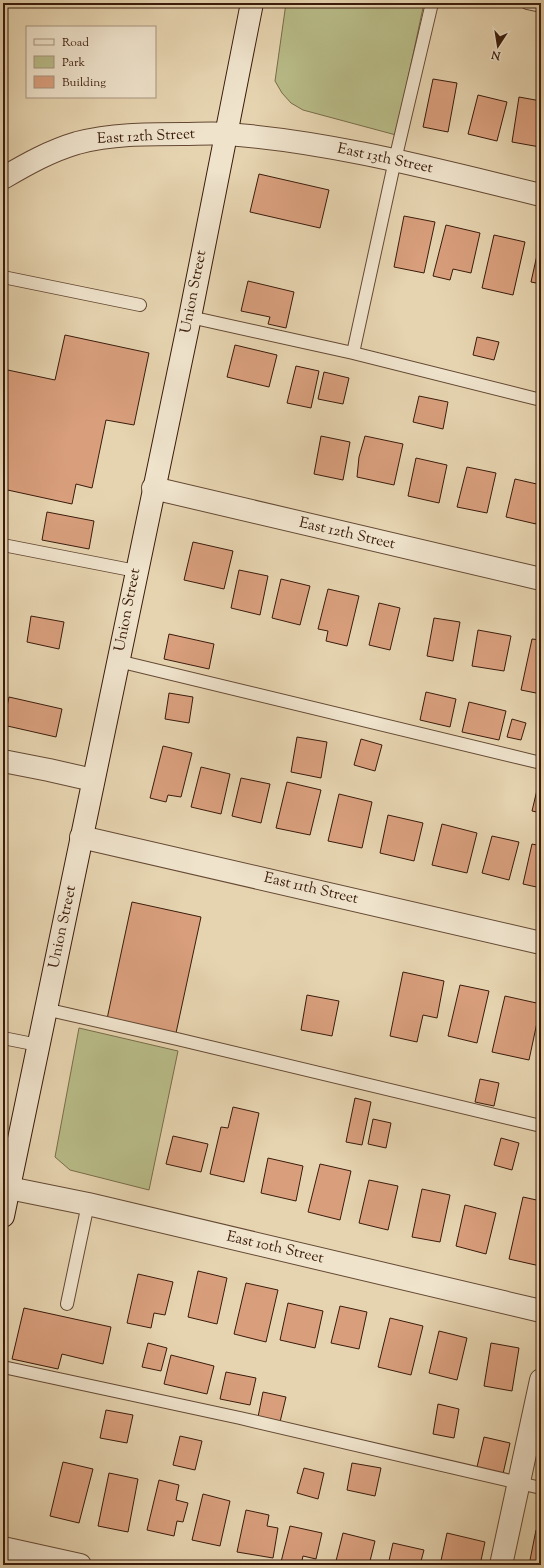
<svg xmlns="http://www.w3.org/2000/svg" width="544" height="1568" viewBox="0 0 544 1568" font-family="'Sorts Mill Goudy',serif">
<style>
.green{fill:#b8bc88;stroke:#796c4a}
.building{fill:#d99f7d;stroke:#3a1b0b}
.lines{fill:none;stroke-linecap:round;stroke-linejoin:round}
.service-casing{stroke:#654934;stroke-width:14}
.minor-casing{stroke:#654934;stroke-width:24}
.tertiary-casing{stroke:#654934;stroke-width:24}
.secondary-casing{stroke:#3a1b0b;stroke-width:24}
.service{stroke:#efe3cc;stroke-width:12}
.minor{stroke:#efe3cc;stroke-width:22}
.tertiary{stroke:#efe3cc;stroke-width:22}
.secondary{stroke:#efe3cc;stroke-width:22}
.labels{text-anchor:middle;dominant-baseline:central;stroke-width:3;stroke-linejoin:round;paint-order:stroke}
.street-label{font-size:15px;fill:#3a1b0b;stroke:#efe3cc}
</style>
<rect width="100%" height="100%" fill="#e6d4b0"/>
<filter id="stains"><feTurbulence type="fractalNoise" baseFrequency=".005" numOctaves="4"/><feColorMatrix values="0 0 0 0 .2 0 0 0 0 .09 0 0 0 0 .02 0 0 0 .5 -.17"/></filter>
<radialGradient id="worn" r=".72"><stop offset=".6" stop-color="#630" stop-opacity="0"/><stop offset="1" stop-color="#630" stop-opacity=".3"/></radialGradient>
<path class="green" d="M286,3H424L396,135L303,110L291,103L282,93L275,81Z
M79,1028L178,1051L149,1190L70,1170L55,1157Z"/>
<path class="building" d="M52,3H76L75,7Z
M433,79L457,83L448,132L423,127Z
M478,95L507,102L497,141L468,134Z
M519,97L541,101L540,147L512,142Z
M259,174L329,190L320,228L250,212Z
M404,216L435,222L424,273L394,267Z
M446,225L480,233L471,273L453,269L450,280L433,276Z
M494,235L525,242L513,295L482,288Z
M539,246H541V284L531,282Z
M248,281L294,292L286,328L268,324L270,317L241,311Z
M65,335L149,353L134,425L106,420L92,488L76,484L72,504L3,489V369L55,380Z
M477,337L499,342L494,360L473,355Z
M235,345L277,355L269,387L227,377Z
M296,366L319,371L311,408L287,403Z
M324,372L349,378L343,404L318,399Z
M419,396L448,402L443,429L413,422Z
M321,436L350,442L343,480L314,474Z
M365,436L403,444L394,485L357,477L359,457Z
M416,458L447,465L439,503L408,496Z
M467,467L496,473L487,513L457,507Z
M515,479L541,485V500L536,524L506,517Z
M47,512L94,521L89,549L42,540Z
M193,542L233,551L224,589L184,580Z
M239,570L268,576L260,615L231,608Z
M281,579L310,586L300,625L272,618Z
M328,589L359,596L347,646L326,641L328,631L318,629Z
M379,603L400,608L390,650L369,645Z
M31,616L64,622L59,649L27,642Z
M434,618L460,622L453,661L427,656Z
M478,630L511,636L504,671L472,666Z
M169,634L214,644L209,669L164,659Z
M532,639L541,640V694L521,690Z
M426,692L456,699L450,727L420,720Z
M169,693L193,697L189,723L165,719Z
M9,697L62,709L56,737L3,725Z
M469,702L506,711L499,740L462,732Z
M512,719L526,723L521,740L507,737Z
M297,737L327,742L321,778L291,772Z
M361,739L382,745L375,771L354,765Z
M163,746L192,753L181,797L168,795L166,802L150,798Z
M201,767L230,774L221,814L191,807Z
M241,778L270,784L261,823L232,816Z
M287,782L321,790L310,835L276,828Z
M537,790L541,791V813L532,811Z
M339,794L372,802L362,848L328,841Z
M388,815L423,823L414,861L380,853Z
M442,824L477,833L467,873L432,865Z
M492,836L519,842L509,880L482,873Z
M532,844L541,846V888L523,884Z
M132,902L201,917L176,1033L107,1019Z
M403,972L444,981L437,1018L423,1015L417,1042L390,1036Z
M460,985L489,991L477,1043L448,1036Z
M307,995L339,1001L332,1036L301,1030Z
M505,996L541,1004L529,1060L492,1052Z
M480,1079L499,1083L494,1106L475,1102Z
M355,1098L371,1102L362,1145L346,1142Z
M233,1107L259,1113L244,1182L210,1174L221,1127L228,1128Z
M373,1119L391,1123L386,1148L368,1144Z
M173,1136L208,1144L201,1172L166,1164Z
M501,1138L519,1143L512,1170L494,1165Z
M268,1158L303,1166L296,1201L261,1193Z
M320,1164L351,1171L340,1220L308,1212Z
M369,1180L398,1186L388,1230L359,1223Z
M422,1189L450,1195L440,1242L412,1237Z
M523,1197L541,1201L540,1266L509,1259Z
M465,1205L496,1213L486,1254L456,1246Z
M198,1271L227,1278L217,1324L188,1317Z
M138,1274L173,1282L165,1315L154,1313L151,1328L127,1323Z
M246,1283L278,1290L266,1342L234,1334Z
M288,1303L323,1311L315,1348L280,1340Z
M340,1306L367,1312L359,1349L331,1343Z
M24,1308L111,1327L103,1364L62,1354L58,1369L12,1359Z
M390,1318L423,1326L411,1375L378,1367Z
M439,1331L467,1338L457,1380L429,1373Z
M148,1343L167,1348L161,1371L142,1367Z
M491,1343L519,1348L512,1391L484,1386Z
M171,1355L214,1366L207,1394L164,1384Z
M226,1372L256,1378L250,1405L220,1399Z
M263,1392L286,1397L280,1422L258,1417Z
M438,1404L459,1409L454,1438L433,1434Z
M106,1410L133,1415L127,1443L100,1438Z
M180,1436L202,1441L195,1470L173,1465Z
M484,1437L510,1443L503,1474L477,1467Z
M63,1462L93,1469L79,1523L50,1516Z
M352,1463L381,1468L375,1496L347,1490Z
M304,1468L324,1473L318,1499L297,1493Z
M109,1473L138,1479L128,1532L98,1526Z
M159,1480L179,1485L176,1500L188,1503L183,1522L177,1521L174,1536L147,1530Z
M203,1494L230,1501L220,1546L192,1540Z
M246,1510L269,1515L267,1526L278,1528L273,1558L237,1552Z
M290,1526L322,1533L316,1559L303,1556L301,1565L281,1562Z
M536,1530L541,1531V1565H529Z
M343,1533L375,1541L369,1565H335Z
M447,1533L485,1542L480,1565H440Z
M393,1543L424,1550L420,1565H388Z"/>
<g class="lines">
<g class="service-casing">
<path id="service" d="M527,3L541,6
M3,277L140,305
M190,317L353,353L541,400
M353,353L395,160L432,3
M3,545L136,571
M118,661L541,763
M45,1009L177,1039L541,1126
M3,1038L38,1045
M67,1304L88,1204
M3,1367L240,1418L541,1488"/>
</g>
<g class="minor-casing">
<path id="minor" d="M153,488L541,579
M3,761L49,770L93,780
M81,837L541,943
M9,1188L88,1204L541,1311
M3,1548L80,1565
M501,1565L541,1380"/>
</g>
<g class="tertiary-casing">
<path id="tertiary" d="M3,178C27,164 50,151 77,143C111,134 146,134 182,134C197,134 212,133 227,134C334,142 437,170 541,195"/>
</g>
<g class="secondary-casing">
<path id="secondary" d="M3,1216L190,317L252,3"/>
</g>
<use href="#service" class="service"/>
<use href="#minor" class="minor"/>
<use href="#tertiary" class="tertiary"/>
<use href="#secondary" class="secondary"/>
</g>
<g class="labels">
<g class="street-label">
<text transform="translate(146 137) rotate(-3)">East 12th Street</text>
<text transform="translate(385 159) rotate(12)">East 13th Street</text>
<text transform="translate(194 292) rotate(-79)">Union Street</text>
<text transform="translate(347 534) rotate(13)">East 12th Street</text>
<text transform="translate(128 610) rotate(-79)">Union Street</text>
<text transform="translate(311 889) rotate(13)">East 11th Street</text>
<text transform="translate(63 927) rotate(-78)">Union Street</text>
<text transform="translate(275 1248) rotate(13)">East 10th Street</text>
</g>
</g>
<rect width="544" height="1568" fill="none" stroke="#e6d4b0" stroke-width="16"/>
<rect x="4" y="4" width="536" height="1560" fill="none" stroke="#3a1b0b" stroke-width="2"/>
<rect x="8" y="8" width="528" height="1552" fill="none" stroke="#3a1b0b"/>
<rect x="26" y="26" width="130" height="72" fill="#efe3cc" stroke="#a7937f"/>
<rect x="34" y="39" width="20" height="6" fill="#efe3cc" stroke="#a7937f"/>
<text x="62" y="46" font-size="12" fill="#3a1b0b">Road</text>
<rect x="34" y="56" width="20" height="12" fill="#b8bc88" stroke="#a7937f"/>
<text x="62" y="66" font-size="12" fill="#3a1b0b">Park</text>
<rect x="34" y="76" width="20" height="12" fill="#d99f7d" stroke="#a7937f"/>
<text x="62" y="86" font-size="12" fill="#3a1b0b">Building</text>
<g transform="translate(498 46) rotate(192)" stroke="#efe3cc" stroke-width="3" paint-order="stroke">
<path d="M0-3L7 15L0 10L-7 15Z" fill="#3a1b0b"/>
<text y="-6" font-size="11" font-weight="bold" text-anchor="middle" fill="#3a1b0b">N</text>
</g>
<rect width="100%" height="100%" filter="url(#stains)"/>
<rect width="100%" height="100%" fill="url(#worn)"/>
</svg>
